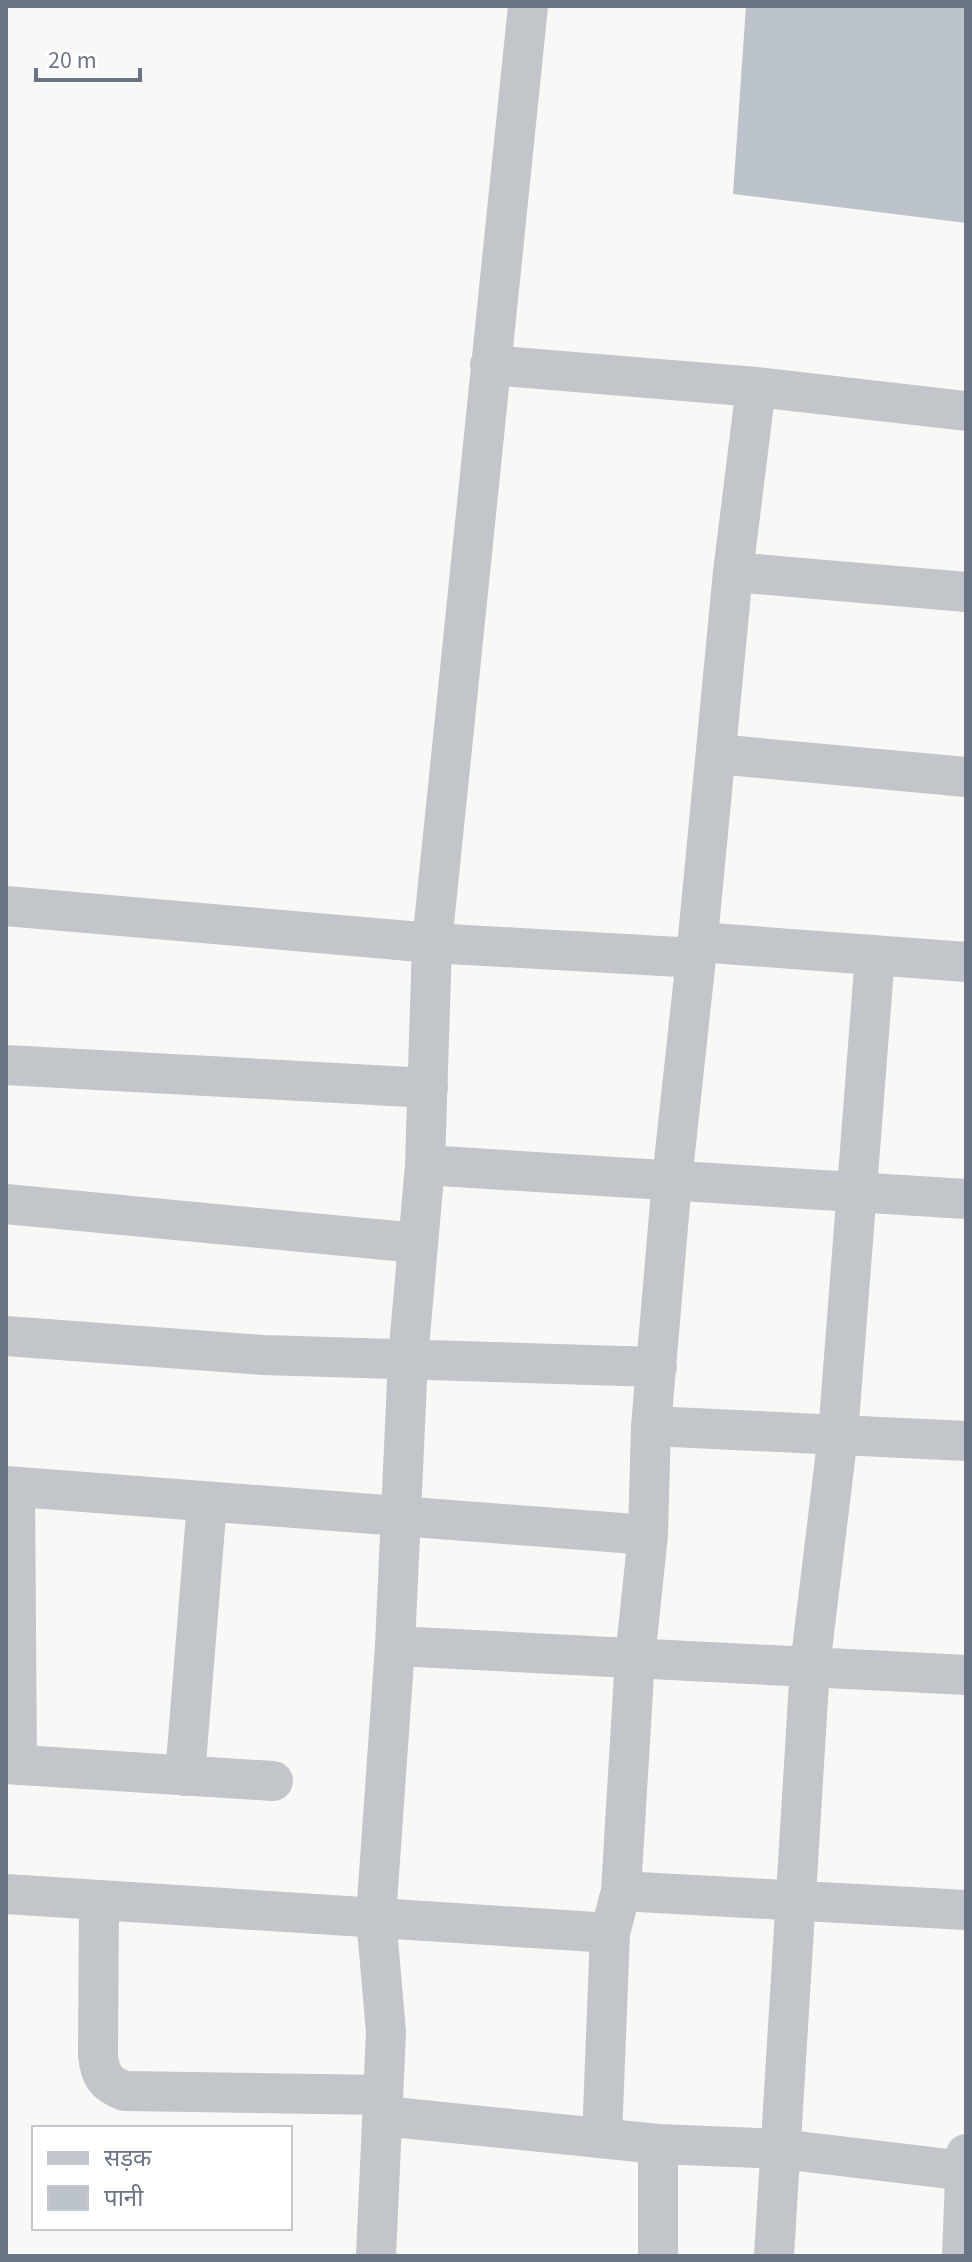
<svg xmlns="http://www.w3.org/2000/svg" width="972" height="2262" viewBox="0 0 972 2262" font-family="'Source Sans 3','Noto Sans Devanagari',sans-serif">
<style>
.water{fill:#bcc3ca}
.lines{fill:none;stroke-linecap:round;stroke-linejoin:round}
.street{stroke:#c2c5c9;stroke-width:40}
</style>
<rect width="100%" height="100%" fill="#f8f8f6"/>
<path class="water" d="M746,6H966V223L733,194Z"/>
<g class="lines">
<path class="street" d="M490,365L756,387L966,411
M733,572L966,592
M716,754L966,777
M6,906L432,943L696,958
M698,942L966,962
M6,1065L428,1088
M425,1165L966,1199
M6,1204L417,1243
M6,1336L263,1355L657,1367
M651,1426L966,1441
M6,1486L648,1535
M15,1487L17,1765
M395,1646L966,1675
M6,1764L273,1781
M185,1776L207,1502
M621,1891L966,1910
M6,1894L610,1933
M99,1900L98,2055C100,2075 105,2084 125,2091L383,2095
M383,2116L658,2144V2256
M602,2138L610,1933L621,1891L635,1658L648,1535L651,1426L672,1180L696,958L733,572L756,387
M658,2144L781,2149L966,2171
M376,2256L386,2032L376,1917L395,1646L408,1359L425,1165L432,943L528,6
M774,2256L810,1666L838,1435L875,955
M962,2256L966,2154"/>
</g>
<rect width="972" height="2262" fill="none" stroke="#6a7485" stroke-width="16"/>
<rect x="32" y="2126" width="260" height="104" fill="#ffffff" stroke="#c3c7ce" stroke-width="2"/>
<rect x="48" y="2152" width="40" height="12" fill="#c2c5c9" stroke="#c3c7ce" stroke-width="2"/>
<text x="104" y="2166" font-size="24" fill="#6a7485">सड़क</text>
<rect x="48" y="2186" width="40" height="24" fill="#bcc3ca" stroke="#c3c7ce" stroke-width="2"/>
<text x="104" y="2206" font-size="24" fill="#6a7485">पानी</text>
<path d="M36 68v12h104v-12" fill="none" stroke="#6a7485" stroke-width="4"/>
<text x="48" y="68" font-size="24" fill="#6a7485" stroke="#ffffff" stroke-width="6" paint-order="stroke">20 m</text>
</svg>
